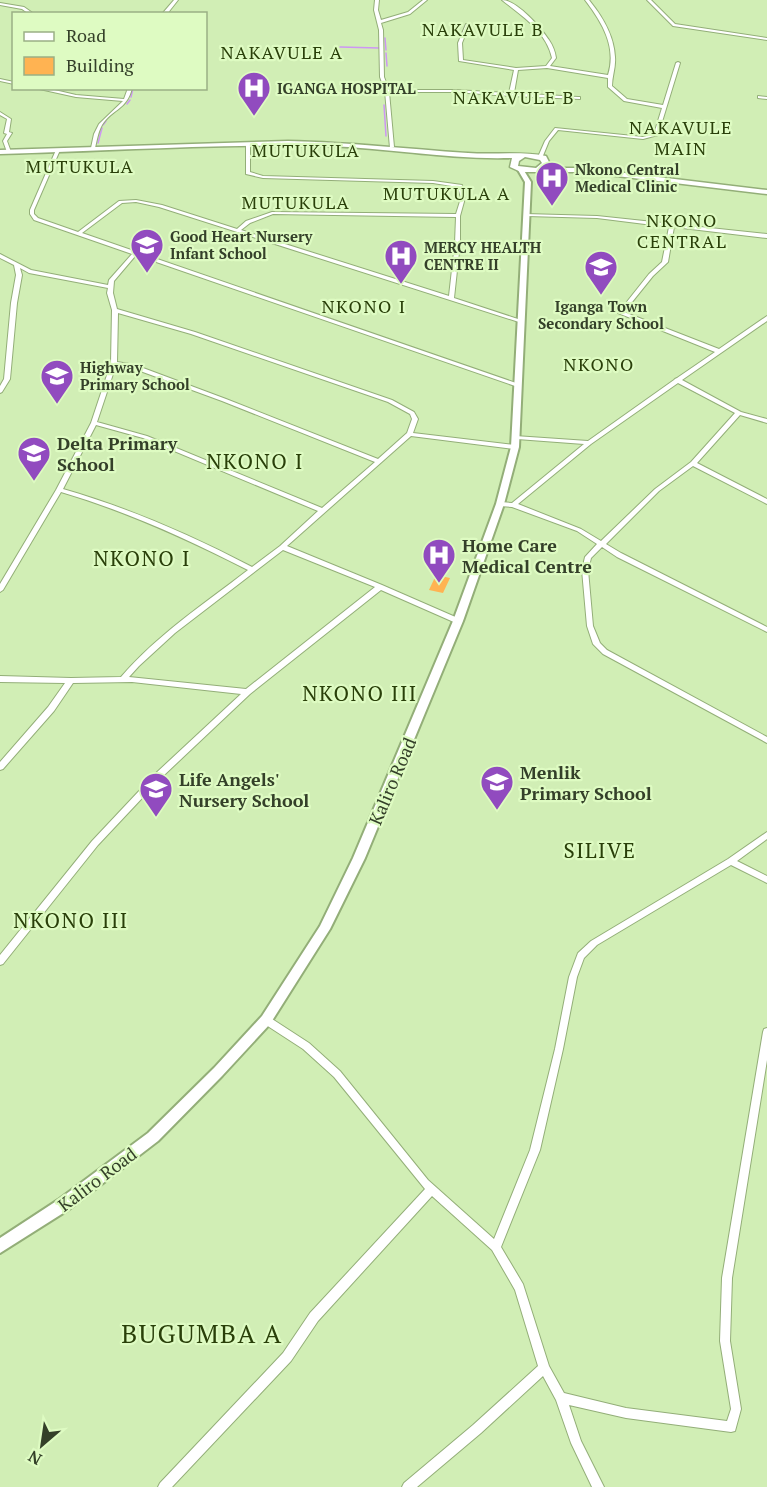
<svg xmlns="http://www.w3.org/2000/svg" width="767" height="1487" viewBox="0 0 767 1487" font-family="'PT Serif',serif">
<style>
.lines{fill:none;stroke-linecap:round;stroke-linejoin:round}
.stream{stroke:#cd96f4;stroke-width:1.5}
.building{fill:#ffb352}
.minor-casing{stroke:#93ae78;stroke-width:2}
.secondary-casing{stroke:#93ae78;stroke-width:4}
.primary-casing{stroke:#93ae78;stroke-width:3}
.minor{fill:#fff;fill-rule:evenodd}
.secondary{fill:#fff;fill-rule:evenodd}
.primary{fill:#fff;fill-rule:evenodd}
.labels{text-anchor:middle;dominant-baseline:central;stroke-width:4.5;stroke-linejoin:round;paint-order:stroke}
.far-poi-label{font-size:15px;font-weight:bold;fill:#344029;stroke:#defbc2;text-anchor:start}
.far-quarter-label{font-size:18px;letter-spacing:1.5px;fill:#293f09;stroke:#defbc2}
.poi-label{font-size:18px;font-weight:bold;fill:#344029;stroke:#defbc2;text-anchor:start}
.street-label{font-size:18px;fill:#344029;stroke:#defbc2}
.quarter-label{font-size:21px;letter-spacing:1.5px;fill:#293f09;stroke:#defbc2}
.near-quarter-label{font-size:26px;letter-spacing:1.5px;fill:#293f09;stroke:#defbc2}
</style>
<rect width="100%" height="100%" fill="#d1eeb5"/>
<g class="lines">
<path class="stream" d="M385,38L386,50
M340,47L379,48
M386,53L387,66
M131,97L133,88
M127,104L130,100
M384,105L386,136
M103,125L106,121
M98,143L102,128"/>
</g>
<path class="building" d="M436,575L450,578L443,593L429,590Z"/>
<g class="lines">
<g class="minor-casing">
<path id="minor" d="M174,0H178L167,14H162Z
M375,0H379L378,10L381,20L408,12L423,0H427L410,14L381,23L383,30L384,77L389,90H454L509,93L514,70L459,61L458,43L466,24L469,25L462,43L463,60L516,68L546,66L552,58C546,31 522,16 502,0C517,0 541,28 549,40C553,46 555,51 556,58L550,66L608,75C617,47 602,22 585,0H589C602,16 614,35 615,57C616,67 612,76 612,86L627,99L663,105L676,63L678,62L680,63L658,135L643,139L558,130L549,141L542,158H538V157L545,141L555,128L643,137L654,134L662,108L624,101L608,87V78L547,68L518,70L514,93L578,97H580V99L511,96L454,92H389L394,147L390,148L385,91L380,77L379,30L374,10Z
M647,0H651L675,24L767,38V40L673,26Z
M0,3L24,7L34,14H29L22,9L0,5Z
M0,79L14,82V84L0,81Z
M35,88H46L76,95L124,99L128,88H132C127,110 112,109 102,125C98,132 97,140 95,148L93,149L91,148L94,134L99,124L123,101L76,97Z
M758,96L767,97V99L758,98Z
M0,112L11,119L9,132L12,133L7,141L11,152L9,153L7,152L3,141L7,134L4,133L7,119L0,115Z
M246,143L250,144V172L263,176L433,181L462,185L465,198L460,216V243L454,298L524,321L519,322L159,207L136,202L122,203L82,233L519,384V386H515L136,255L114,281L113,293L117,309L195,332L392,400L414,412L418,419L413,433L515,445L518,447L515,449L411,436L287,546L382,585L460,619L461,621L460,623H456L381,590L250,694L161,778L98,845L3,964L0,965V955L92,841L155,774L241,694L132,682L73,683L54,711L3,769L0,770V762L48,707L65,683L0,682V676L71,678L121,677C157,635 204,604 248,570C187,539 126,511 61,492L3,590L0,592V584L56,490L91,423L111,363L112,310L107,293L108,288L29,273L20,268L22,275L17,303L10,379L2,392L0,393V386L4,379L11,303L16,275L14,265L0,258V254L31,270L108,285L109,280L132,254L34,220L30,214V210L56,150L58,149L60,150L34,210V214L38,218L78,232L119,201L136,200L162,205L237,229L246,221L272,212L456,214L461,198L458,187L433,183L263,178L246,174ZM273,214L456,217L455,243L449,296L241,230L250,223ZM118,313L191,334L388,402L410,414L412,419L407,433L378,459L226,399L135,365L117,362ZM116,365L132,368L222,401L375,462L322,508L147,436L97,422ZM96,425L143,438L318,511L280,546L252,567C191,535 129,508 63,489ZM283,550L375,587L246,689L129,677L139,666L175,633Z
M525,214L597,216L767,234V238L674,227L668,262L653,276L624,312L719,349L767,316V321L682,380L741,412L767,419V423L740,415L697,463L767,499V504L693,466L659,491L606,544L621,553L767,627V632L617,557L602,547L591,558L588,570L593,626L600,643L607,650L767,737V743L603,654L593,644L587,626L582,570L585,557L597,544L577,531L512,507L500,506L497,504L500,502L512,503L584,444L517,439L514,437L515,436L588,441L674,380L675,379L677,378L715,352L618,313L649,274L662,262L669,227L597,218L527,216H525ZM678,383L735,413L691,462L655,489L601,541L581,529L518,504L591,444Z
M767,832V839L737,861L767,876V883L731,865L597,945L584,958L577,977L563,1049L540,1150L501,1247L523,1284L549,1366L564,1393L626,1408L727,1421L731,1409L720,1341L722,1278L763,1032L764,1029L767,1028V1060L732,1278L730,1341L741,1409L735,1431L731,1432L626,1418L569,1405L581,1441L604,1487H592L571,1443L556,1400L543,1376L481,1433L417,1487H402L404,1483L473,1425L538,1366L515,1290L492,1250L432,1196L318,1321L291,1361L172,1487H158L160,1483L283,1353L310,1313L425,1189L334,1077L303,1049L263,1023L262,1020L263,1017L266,1016L269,1017L309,1043L340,1071L428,1180L494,1239L530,1150L555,1049L569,977L578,953L591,941L728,859Z"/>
</g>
<g class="secondary-casing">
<path id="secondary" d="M521,168L523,169L531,182L519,447L504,504L463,621L365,858L330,929L270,1024L222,1076L158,1141L68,1210L0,1253V1238L58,1200L148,1133L214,1068L262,1016L320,926L353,858L453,621L496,504L511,447L525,182L518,170Z"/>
</g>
<g class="primary-casing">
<path id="primary" d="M288,141C348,142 407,149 468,153C494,155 520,151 546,156L550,164L546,168H583L767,190V194L583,172H521L510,167L512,158C450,160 389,148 327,146C218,144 109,151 0,154V150ZM525,157L540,160L542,163L536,168L518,166L519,161Z"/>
</g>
<use href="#minor" class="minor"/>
<use href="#secondary" class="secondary"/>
<use href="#primary" class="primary"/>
</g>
<defs>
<g id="hospital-pin" transform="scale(1.725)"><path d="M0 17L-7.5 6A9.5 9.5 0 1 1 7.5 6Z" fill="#914bbf" stroke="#defbc2"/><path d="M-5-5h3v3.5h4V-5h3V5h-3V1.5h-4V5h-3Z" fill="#fff"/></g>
<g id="school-pin" transform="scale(1.725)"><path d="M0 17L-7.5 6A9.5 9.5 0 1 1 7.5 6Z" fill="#914bbf" stroke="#defbc2"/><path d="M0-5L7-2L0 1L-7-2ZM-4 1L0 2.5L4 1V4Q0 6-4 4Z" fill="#fff"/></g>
</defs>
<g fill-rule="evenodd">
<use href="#hospital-pin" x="254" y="88"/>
<use href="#hospital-pin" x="552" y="178"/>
<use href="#school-pin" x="147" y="245"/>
<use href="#hospital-pin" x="401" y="256"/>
<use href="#school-pin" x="601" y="267"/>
<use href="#school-pin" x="57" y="376"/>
<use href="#school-pin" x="34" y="453"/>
<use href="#hospital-pin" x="439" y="555"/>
<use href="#school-pin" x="497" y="782"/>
<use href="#school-pin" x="156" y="789"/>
</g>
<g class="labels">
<g class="far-poi-label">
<text x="277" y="88">IGANGA HOSPITAL</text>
<text x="575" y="169">Nkono Central<tspan x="575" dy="17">Medical Clinic</tspan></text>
<text x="170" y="236">Good Heart Nursery<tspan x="170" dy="17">Infant School</tspan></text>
<text x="424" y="247">MERCY HEALTH<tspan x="424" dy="17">CENTRE II</tspan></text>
<text x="601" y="306" text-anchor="middle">Iganga Town<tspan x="601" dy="17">Secondary School</tspan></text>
<text x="80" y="367">Highway<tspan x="80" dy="17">Primary School</tspan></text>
</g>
<g class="far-quarter-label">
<text x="483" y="29">NAKAVULE B</text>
<text x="282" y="52">NAKAVULE A</text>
<text x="514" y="97">NAKAVULE B</text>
<text x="681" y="127">NAKAVULE<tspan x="681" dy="21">MAIN</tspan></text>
<text x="306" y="150">MUTUKULA</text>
<text x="80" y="166">MUTUKULA</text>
<text x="447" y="193">MUTUKULA A</text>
<text x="296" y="202">MUTUKULA</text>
<text x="682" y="220">NKONO<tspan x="682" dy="21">CENTRAL</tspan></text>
<text x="364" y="306">NKONO I</text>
<text x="599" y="364">NKONO</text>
</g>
<g class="poi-label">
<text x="57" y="443">Delta Primary<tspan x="57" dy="21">School</tspan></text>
<text x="462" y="545">Home Care<tspan x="462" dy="21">Medical Centre</tspan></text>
<text x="520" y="772">Menlik<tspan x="520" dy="21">Primary School</tspan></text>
<text x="179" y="779">Life Angels'<tspan x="179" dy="21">Nursery School</tspan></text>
</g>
<g class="street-label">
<text transform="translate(392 781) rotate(-67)">Kaliro Road</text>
<text transform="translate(97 1179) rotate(-37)">Kaliro Road</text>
</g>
<g class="quarter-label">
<text x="255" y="461">NKONO I</text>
<text x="142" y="558">NKONO I</text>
<text x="360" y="693">NKONO III</text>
<text x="600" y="850">SILIVE</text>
<text x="71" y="920">NKONO III</text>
</g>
<g class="near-quarter-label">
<text x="202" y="1333">BUGUMBA A</text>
</g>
</g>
<rect x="12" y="12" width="195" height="78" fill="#defbc2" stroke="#9ab085" stroke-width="1.5"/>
<rect x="24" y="32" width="30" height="9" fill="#ffffff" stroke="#9ab085" stroke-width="1.5"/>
<text x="66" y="42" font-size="18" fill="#344029">Road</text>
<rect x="24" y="57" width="30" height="18" fill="#ffb352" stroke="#9ab085" stroke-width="1.5"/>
<text x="66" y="72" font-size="18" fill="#344029">Building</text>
<g transform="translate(42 1445) rotate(209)" stroke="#defbc2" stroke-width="4.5" paint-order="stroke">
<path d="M0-4.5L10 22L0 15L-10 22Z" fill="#344029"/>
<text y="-9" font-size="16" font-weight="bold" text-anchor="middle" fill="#344029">N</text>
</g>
</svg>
